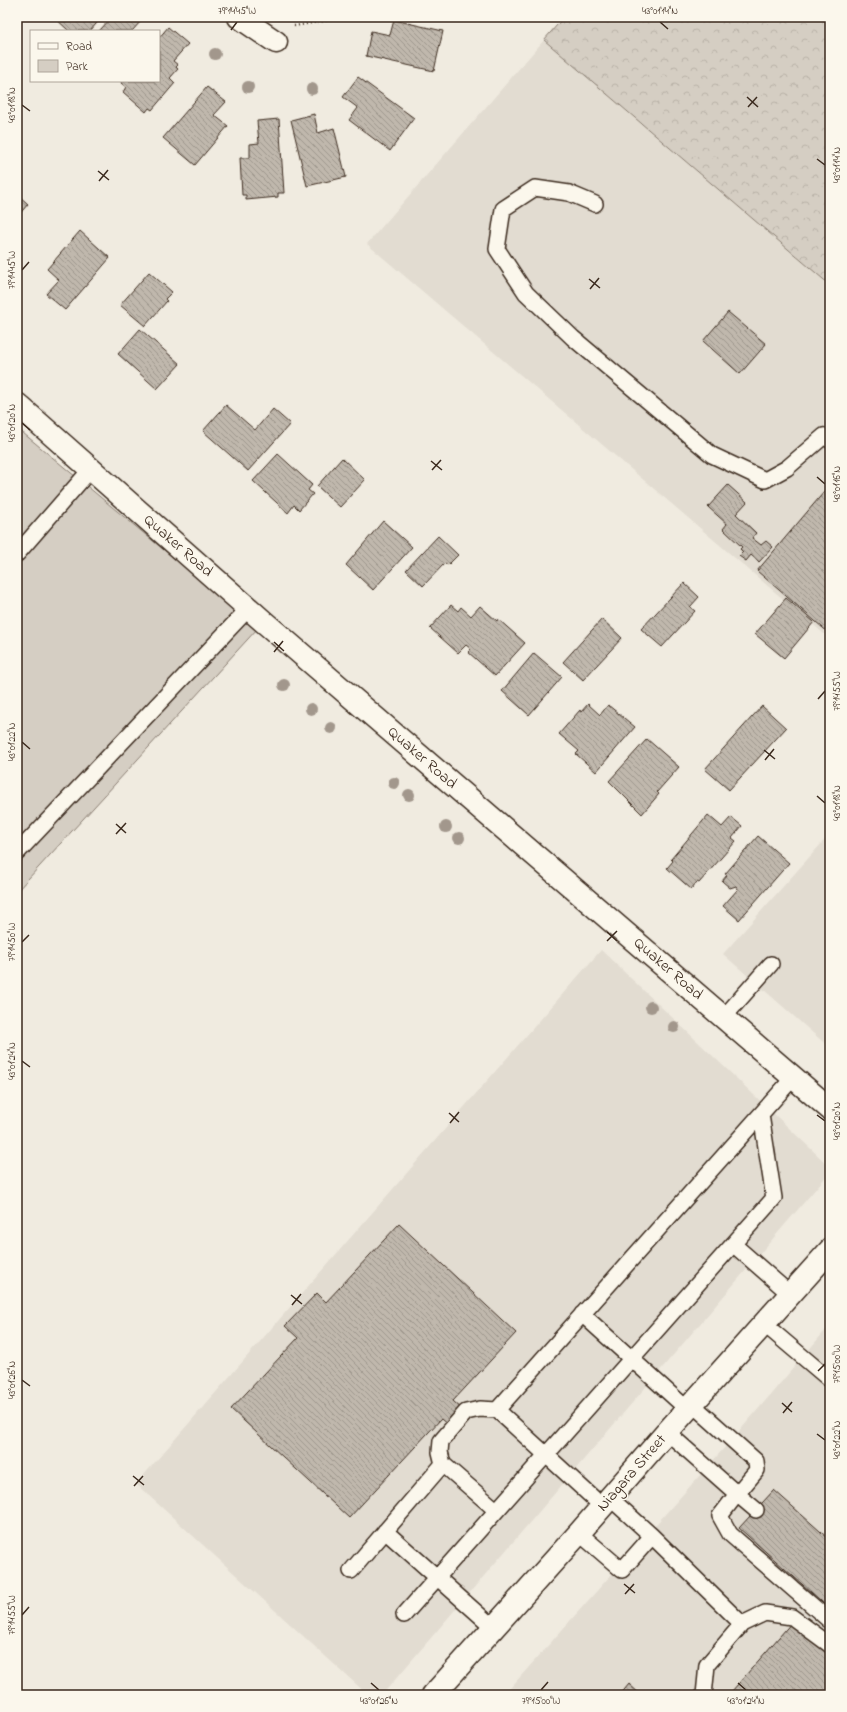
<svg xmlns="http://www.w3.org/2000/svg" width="847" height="1712" viewBox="0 0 847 1712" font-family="'Indie Flower',sans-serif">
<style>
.built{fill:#e2dcd1}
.green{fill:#d5cec3;stroke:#887c70}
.forest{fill:url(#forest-crowns);stroke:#887c70}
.building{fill:url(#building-back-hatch);stroke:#3b2a1e}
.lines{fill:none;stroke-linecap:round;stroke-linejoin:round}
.lane-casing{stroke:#3b2a1e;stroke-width:18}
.street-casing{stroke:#3b2a1e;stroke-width:25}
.secondary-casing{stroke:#3b2a1e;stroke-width:25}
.path{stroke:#3b2a1e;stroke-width:2.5;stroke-dasharray:1 3;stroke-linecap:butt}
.lane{stroke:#fbf7ec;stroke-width:15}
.street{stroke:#fbf7ec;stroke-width:22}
.secondary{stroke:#fbf7ec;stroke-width:22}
.tree{fill:#a2978c}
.ticks{fill:none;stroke:#3b2a1e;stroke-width:1.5}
.labels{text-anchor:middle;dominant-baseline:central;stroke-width:3;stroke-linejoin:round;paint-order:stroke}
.street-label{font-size:16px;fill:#3b2a1e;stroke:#fbf7ec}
.neatline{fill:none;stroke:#3b2a1e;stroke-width:1.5}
.ticks-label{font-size:10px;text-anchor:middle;fill:#3b2a1e}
</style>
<defs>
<pattern id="forest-crowns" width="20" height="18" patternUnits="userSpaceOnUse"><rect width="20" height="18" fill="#d5cec3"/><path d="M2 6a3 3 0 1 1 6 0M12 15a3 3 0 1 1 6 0" fill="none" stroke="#b8b1a7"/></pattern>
<pattern id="building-back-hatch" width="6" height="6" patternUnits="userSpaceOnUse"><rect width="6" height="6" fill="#c0b8ad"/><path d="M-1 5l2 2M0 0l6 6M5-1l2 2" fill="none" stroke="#9d968c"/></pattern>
</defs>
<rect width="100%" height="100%" fill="#f0ebe0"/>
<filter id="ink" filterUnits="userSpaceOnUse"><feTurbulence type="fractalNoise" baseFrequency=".025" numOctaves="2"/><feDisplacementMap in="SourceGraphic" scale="8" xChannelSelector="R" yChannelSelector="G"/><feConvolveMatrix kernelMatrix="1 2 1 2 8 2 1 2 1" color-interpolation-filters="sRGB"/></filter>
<g filter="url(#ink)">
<path class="built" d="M544,40L830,285V639L367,244Z
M830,834V1048L723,954Z
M601,950L830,1167V1172L382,1695H368L136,1484Z
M830,1325V1695H504L742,1428Z"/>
<path class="green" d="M17,428L258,628L17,891Z"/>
<path class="forest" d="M564,17H830V285L544,40Z"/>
<path class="building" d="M54,17H102L90,31H69Z
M112,17H136L141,21L132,31H99Z
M394,20L443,31L434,71L366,56L371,31L390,35Z
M168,27L188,44L173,61L178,65L176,67L178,69L170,78L175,83L152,110L149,108L146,112L123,92L126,87L121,83L122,81H159V38Z
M358,77L414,118L390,151L349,120L358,108L343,97Z
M207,87L226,102L214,115L228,126L195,165L163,138Z
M314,114L318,133L334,128L346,177L307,186L291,120Z
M279,119L284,193H278V197L246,200V195H242L240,158H250V144L259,143L257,121Z
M17,194L28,204L17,217Z
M80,231L110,258L65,310L46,294L59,280L47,269Z
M149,272L172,292L165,299L167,301L145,326L120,305Z
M728,312L766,344L740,374L703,341Z
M140,329L180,364L157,389L118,354Z
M226,405L255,430L273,409L290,424L248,471L203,431Z
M278,454L312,485L308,490L313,494L299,510L294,505L288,513L253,481Z
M342,458L365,480L340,507L317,486Z
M728,485L747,502L736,514L756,533L752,538L761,545L766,541L773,547L759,562L751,555L746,561L739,556L743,552L740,549L742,547L723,529L727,524L708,507Z
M830,485V634L757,571Z
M383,521L412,547L373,590L346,565Z
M438,536L458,555L448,565L445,563L423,586L406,570Z
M684,583L699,597L690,607L695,611L662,647L641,629Z
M786,598L814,622L784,658L755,634Z
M451,605L458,611L461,607L471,616L480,606L497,621L498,619L525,643L495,676L468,652L471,649L466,645L458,653L430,628Z
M602,619L622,638L583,680L563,662Z
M534,653L562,677L529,715L502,691Z
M588,704L600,715L608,705L635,727L596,772L576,754L579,751L559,734L580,710L581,712Z
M762,706L786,728L729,790L705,769Z
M647,739L679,767L657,792L659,794L642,814L609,781Z
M708,815L722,827L731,817L742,826L732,838L736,841L699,883L697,882L691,889L667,868L673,861L671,859Z
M758,836L789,863L739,920L723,906L738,889L736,886L730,888L722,881L727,875L725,874Z
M830,912V921L825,917Z
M399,1224L516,1333L453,1401L472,1418L458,1434L441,1419L349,1518L231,1409L298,1338L285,1326L317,1293L326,1302Z
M774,1490L830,1540V1609L739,1528Z
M793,1621L830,1653V1695H737L732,1691Z
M629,1684L641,1695H620Z"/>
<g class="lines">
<g class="lane-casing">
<path id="lane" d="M595,204L569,193L535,188L503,209L497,249L526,293L573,338L712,455L765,480L787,468L824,436L830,440
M17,554L91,469
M17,853L249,608
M724,1017L771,964
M733,1244L790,1294
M582,1314L687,1409
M764,1324L830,1380
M497,1410L793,1078
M667,1432L737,1494L757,1470L756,1461L692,1404
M443,1464L440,1452L441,1441L466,1412L480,1409L497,1410L602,1506
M609,1497L652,1536L742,1624L707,1665L704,1695
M756,1510L737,1494L720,1516L730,1534L830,1621
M385,1531L494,1628
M579,1533L622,1570L652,1536
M351,1571L443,1464L496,1510
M404,1615L774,1198L761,1115
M742,1624L765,1613L792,1617L830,1645"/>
</g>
<g class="street-casing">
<path id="street" d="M239,17L276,42
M17,404L264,622L830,1109"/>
</g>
<g class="secondary-casing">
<path id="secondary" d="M433,1695L579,1533L667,1432L830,1250"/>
</g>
<path class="path" d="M294,26L347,17"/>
<use href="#lane" class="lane"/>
<use href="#street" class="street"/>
<use href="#secondary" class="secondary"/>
</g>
<g class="tree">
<circle cx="215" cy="54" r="6"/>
<circle cx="248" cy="87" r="6"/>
<circle cx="312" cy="89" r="6"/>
<circle cx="284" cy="685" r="6"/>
<circle cx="311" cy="709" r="6"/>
<circle cx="331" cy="728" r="6"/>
<circle cx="394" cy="783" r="6"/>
<circle cx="409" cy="795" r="6"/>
<circle cx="446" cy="827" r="6"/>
<circle cx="459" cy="838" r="6"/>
<circle cx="651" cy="1007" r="6"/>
<circle cx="674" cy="1027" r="6"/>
</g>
</g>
<path class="ticks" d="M660,22L668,29M231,30L237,22M747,97L758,107M22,105L30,111M748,107L757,97M817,159L825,165M98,171L109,180M99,181L108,170M22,270L29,262M589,279L600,288M590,289L599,278M22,423L30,430M431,461L442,470M432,470L441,460M817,477L825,484M274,642L284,651M274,652L283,641M818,699L825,691M22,742L30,749M764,750L775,759M765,760L774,749M817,796L825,803M116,824L126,833M116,834L126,823M607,932L617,941M607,941L617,931M22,942L29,935M22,1061L30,1067M449,1113L459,1122M817,1115L825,1121M450,1123L459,1112M291,1295L302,1304M292,1305L301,1294M818,1371L825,1364M22,1380L30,1386M782,1403L792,1412M783,1413L792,1402M817,1434L825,1440M133,1476L144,1485M134,1486L143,1476M624,1584L635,1593M625,1594L634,1584M22,1615L29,1607M371,1683L379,1690M738,1683L746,1690M541,1690L548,1682"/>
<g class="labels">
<g class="street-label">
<text transform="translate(178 546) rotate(41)">Quaker Road</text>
<text transform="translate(422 758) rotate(41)">Quaker Road</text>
<text transform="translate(668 969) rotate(41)">Quaker Road</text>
<text transform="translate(632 1473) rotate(-49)">Niagara Street</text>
</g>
</g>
<rect width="847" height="1712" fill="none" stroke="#fbf7ec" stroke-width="44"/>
<rect x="30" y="30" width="130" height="52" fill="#fbf7ec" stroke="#aea59a"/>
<rect x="38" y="43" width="20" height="6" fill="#fbf7ec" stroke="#aea59a"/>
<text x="66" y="50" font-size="12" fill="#3b2a1e">Road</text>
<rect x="38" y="60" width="20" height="12" fill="#d5cec3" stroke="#aea59a"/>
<text x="66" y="70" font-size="12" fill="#3b2a1e">Park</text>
<rect x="22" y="22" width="803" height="1668" class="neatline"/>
<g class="ticks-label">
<text x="237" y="14">79°14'45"W</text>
<text x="660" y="14">43°01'14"N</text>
<text transform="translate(11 105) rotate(-90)" y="4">43°01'18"N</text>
<text transform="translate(836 165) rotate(-90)" y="4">43°01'14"N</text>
<text transform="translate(11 270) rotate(-90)" y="4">79°14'45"W</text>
<text transform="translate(11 423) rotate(-90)" y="4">43°01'20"N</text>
<text transform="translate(836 484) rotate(-90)" y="4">43°01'16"N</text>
<text transform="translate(836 691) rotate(-90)" y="4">79°14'55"W</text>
<text transform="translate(11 742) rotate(-90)" y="4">43°01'22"N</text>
<text transform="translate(836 803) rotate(-90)" y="4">43°01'18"N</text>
<text transform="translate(11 942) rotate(-90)" y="4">79°14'50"W</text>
<text transform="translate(11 1061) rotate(-90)" y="4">43°01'24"N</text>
<text transform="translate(836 1121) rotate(-90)" y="4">43°01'20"N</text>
<text transform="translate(836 1364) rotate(-90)" y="4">79°15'00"W</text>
<text transform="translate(11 1380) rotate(-90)" y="4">43°01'26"N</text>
<text transform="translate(836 1440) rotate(-90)" y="4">43°01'22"N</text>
<text transform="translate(11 1615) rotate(-90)" y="4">79°14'55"W</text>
<text x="379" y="1704">43°01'26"N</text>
<text x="541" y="1704">79°15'00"W</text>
<text x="746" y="1704">43°01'24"N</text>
</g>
</svg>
